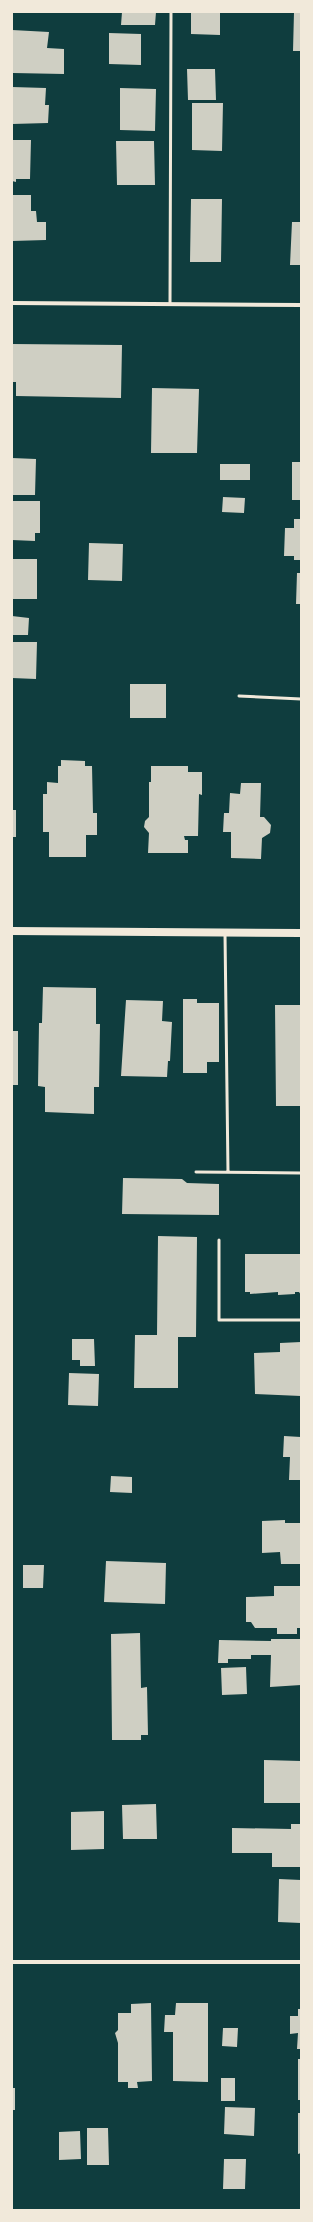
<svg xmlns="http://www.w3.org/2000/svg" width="313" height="2222" viewBox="0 0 313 2222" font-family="Roboto,sans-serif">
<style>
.building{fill:#cfcfc3}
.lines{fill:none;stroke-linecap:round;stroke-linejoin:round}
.service{stroke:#f1e9da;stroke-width:3}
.minor{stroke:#f1e9da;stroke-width:4}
.secondary{stroke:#f1e9da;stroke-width:8}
</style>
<rect width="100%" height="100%" fill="#0f3d3e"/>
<path class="building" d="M122,12H156L155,25H121Z
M191,12L220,13V35L191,34Z
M294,12H301V51H293Z
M12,30L49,32L47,48L64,49V74L13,73Z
M109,33L141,34V65L109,64Z
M187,69H215L216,100H188Z
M12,87L46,88L45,105H49L48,123L12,124Z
M120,88L156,89L155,131L120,130Z
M192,103H223L222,151L192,150Z
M12,140H31L30,179H16V182L12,181Z
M116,141H154L155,185H117Z
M12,195H31V211H36L37,222H46V240L12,241Z
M191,199H222L221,262H190Z
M292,222H301V265H290Z
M12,344L122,345L121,398L16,396V382H12Z
M152,388L199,389L197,453H151Z
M12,458L36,459L35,495H12Z
M292,462H301V500H292Z
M220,464H250V480H220Z
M223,497L245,498L244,513L222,512Z
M12,501H40V533H35V541L12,540Z
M294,519H301V560H294V556H284L285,528H294Z
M89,543L123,544L122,581L88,580Z
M12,559H37V599H12Z
M297,573H301V604H296Z
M12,616L29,618L28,635H12Z
M12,642H37L36,679L12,678Z
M130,684H166V718H130Z
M61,760L85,761V766H92L93,813H97V835H86V857H49V832H43V794H47V782L58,783V766H61Z
M151,766H188V772H202V795L199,794L198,836H184L185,840H188V853H148L149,833L144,827L145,821L149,817V782H151Z
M241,783H261L260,817H264L271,825L270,833L262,838L261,859L231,858V832H223L224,813H229L230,793L240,794Z
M12,810H16V837H12Z
M43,987L96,988V1024H100L99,1087H94V1114L45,1112V1087L38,1086L39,1023H42Z
M183,999H197V1003H219V1062H207V1073H183Z
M126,1000L163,1001L162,1021L172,1022L170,1061H168L167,1077L121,1076Z
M275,1005H301V1106H276Z
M12,1031H18V1085H12Z
M123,1178L182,1179L187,1183L219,1184V1215L122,1214Z
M158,1236L197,1237L196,1337H178V1388H134L135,1335H157Z
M245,1254H301V1295L299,1292H295V1294L278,1295V1292L250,1294V1292H245Z
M72,1339H94L95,1366H80V1360H72Z
M301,1342V1396L255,1394L254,1353L280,1352V1343Z
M69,1373L99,1374L98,1406L68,1405Z
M284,1436L301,1437V1480H289L290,1457H283Z
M111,1476L132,1477V1493L110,1492Z
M285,1520V1523H301V1564H281L280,1552L262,1553V1521Z
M106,1561L166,1563L165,1604L104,1602Z
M23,1565H44L43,1588H23Z
M274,1586H301V1628H297V1634H277V1628H255L251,1622H246V1597L274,1596Z
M140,1633L141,1688L147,1687L148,1735H141V1740H112L111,1634Z
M271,1639H301V1685L270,1687L271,1655H251V1659H228V1663H218L219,1640L271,1641Z
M246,1667L247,1694L222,1695L221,1668Z
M264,1760L301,1761V1803H264Z
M156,1804L157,1839H123L122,1805Z
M104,1811V1849L71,1850V1812Z
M291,1824H301V1867H272V1853H232V1828L291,1829Z
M279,1879L301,1880V1923L278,1922Z
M151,2003L152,2081L137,2082L138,2088H128V2082H118V2043L115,2033L118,2030V2013H131V2004Z
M176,2003H208V2082L173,2081V2032H164L165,2015H175Z
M298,2009H301V2049H297L298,2033L290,2034V2016H298Z
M223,2028H238L237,2047L222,2046Z
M298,2059H301V2100H298Z
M221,2078H235V2101H221Z
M12,2088H15V2110H12Z
M225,2107L255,2108L254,2136L224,2134Z
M298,2113H301V2153L298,2154Z
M87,2128H108L109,2165H87Z
M80,2131L81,2159L59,2160V2132Z
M224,2159H246L245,2189H223Z"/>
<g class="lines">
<path class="service" d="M170,304L171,12
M239,696L301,699
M225,934L228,1172
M196,1172L301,1173
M219,1240V1320H301"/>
<path class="minor" d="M12,303L301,305
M12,1962H301"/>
<path class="secondary" d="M12,931L301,933"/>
</g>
<rect width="313" height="2222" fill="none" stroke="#f1e9da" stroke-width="26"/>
</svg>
